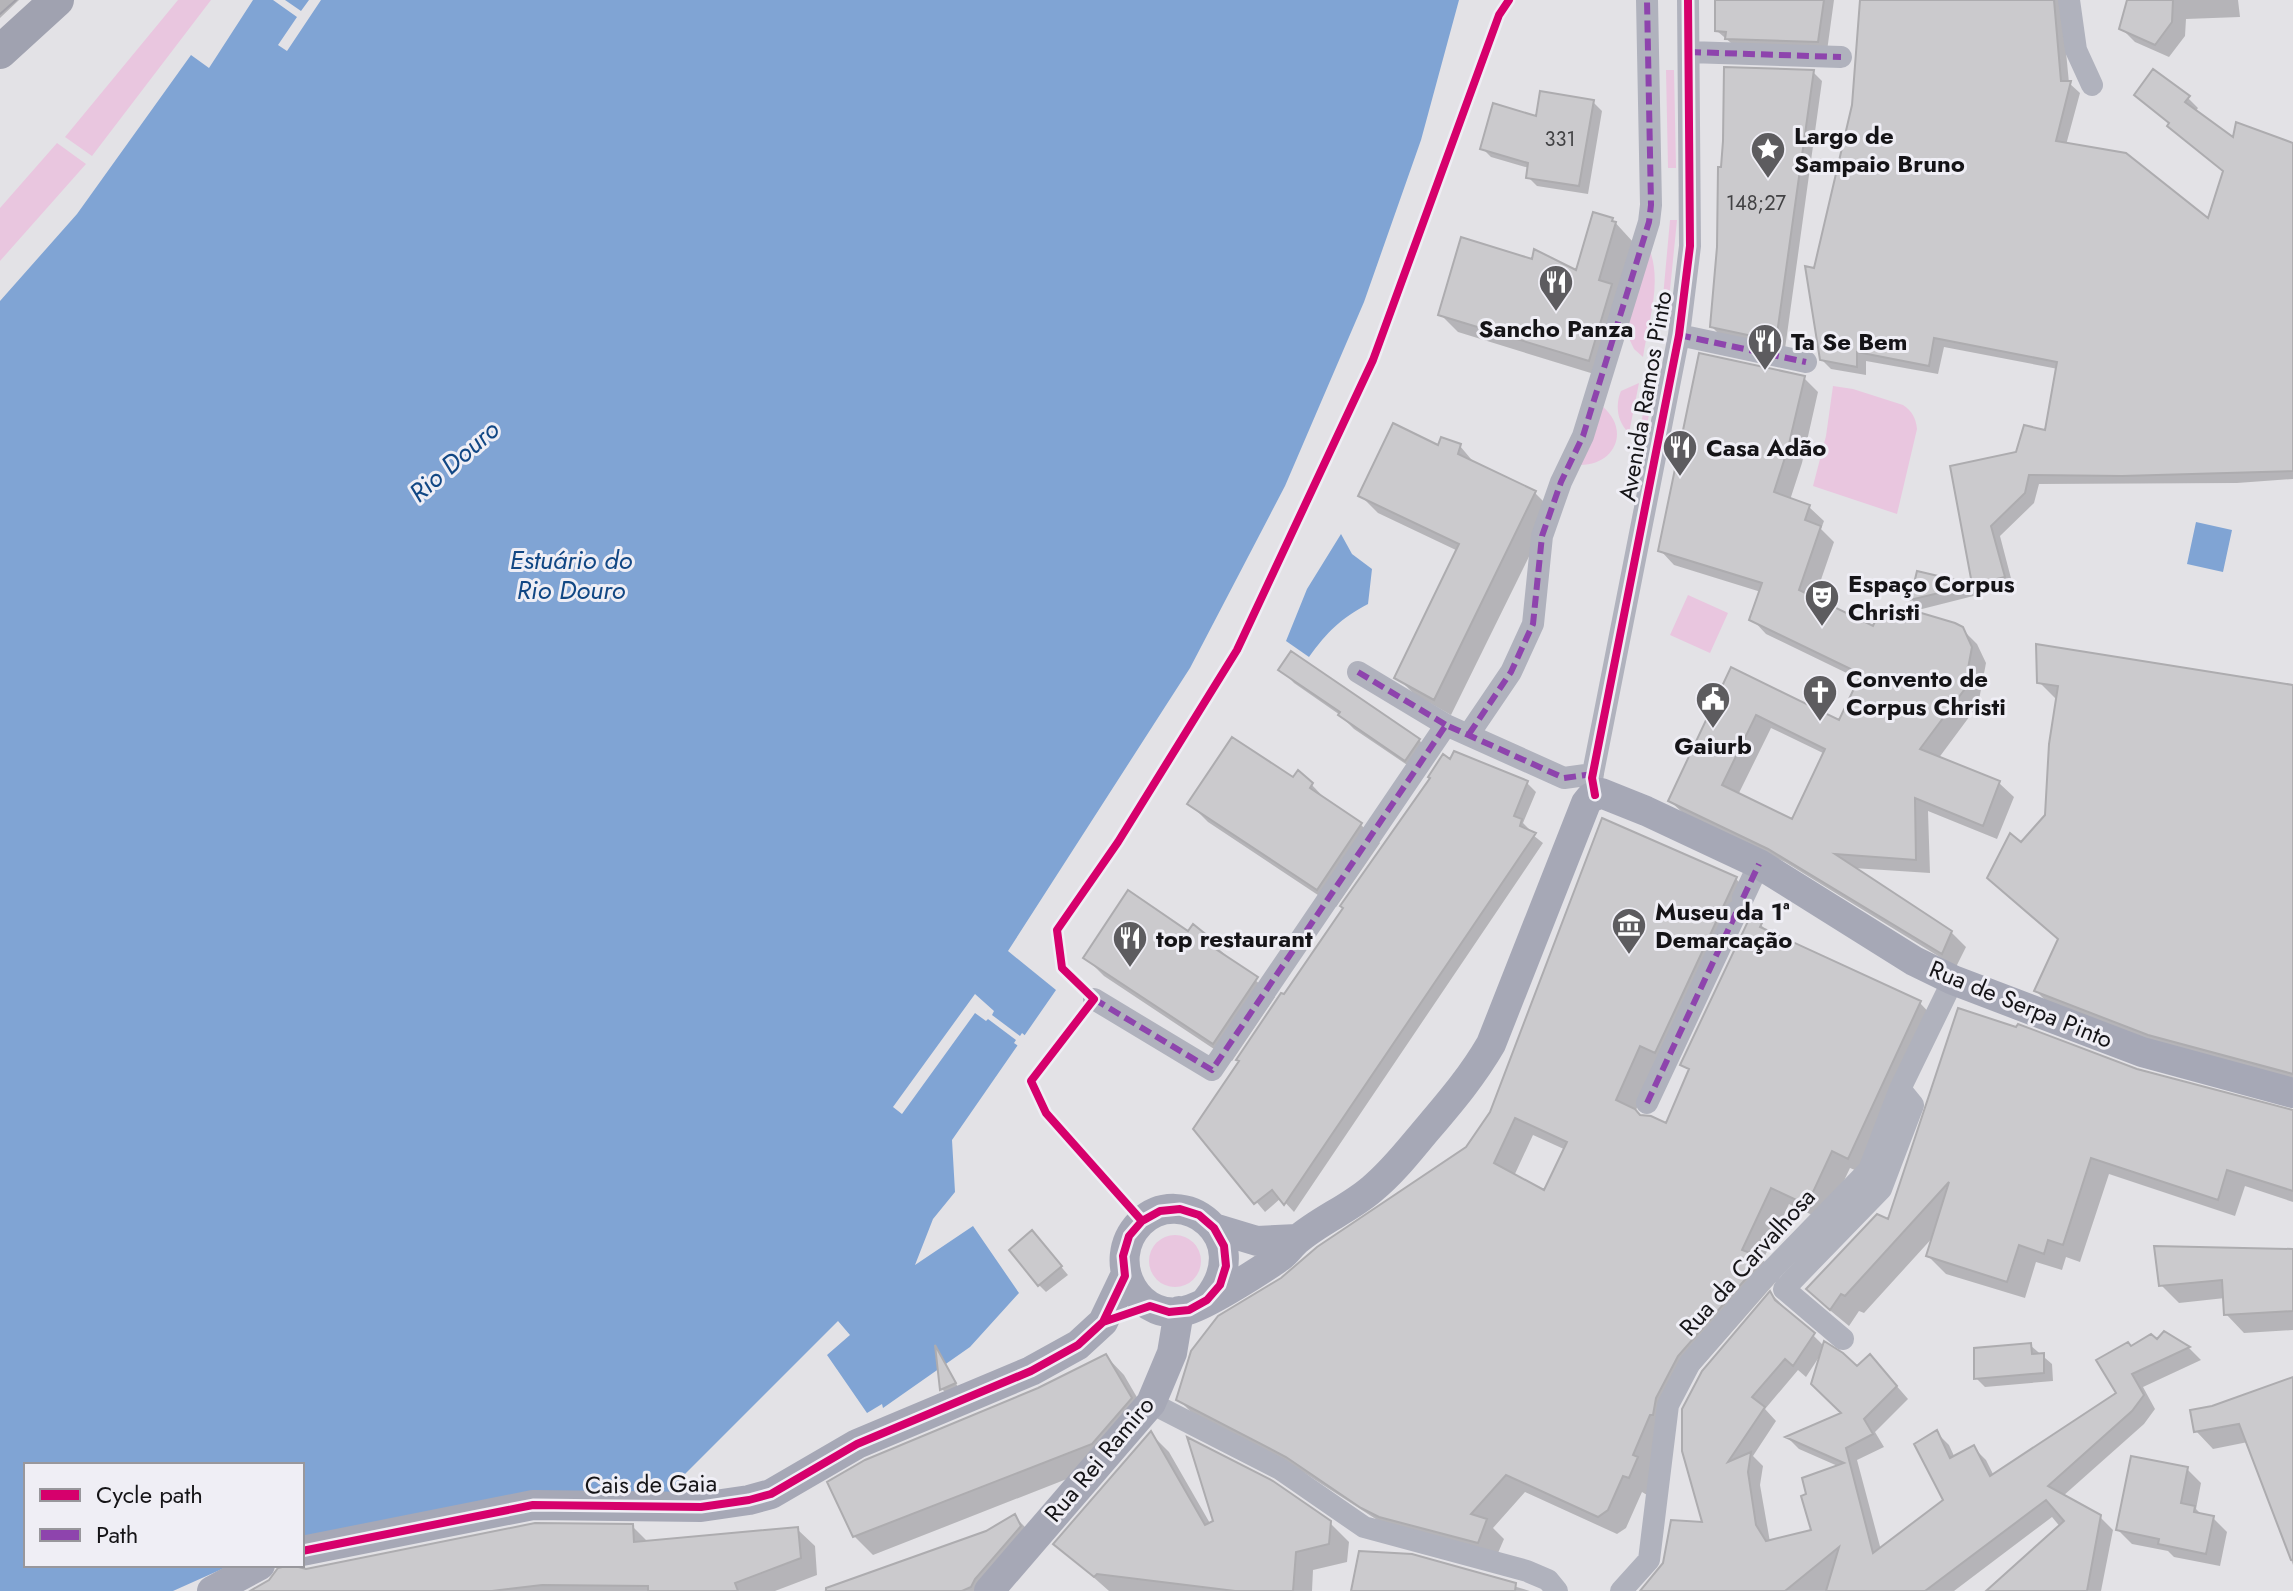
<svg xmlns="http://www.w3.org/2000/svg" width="2293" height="1591" viewBox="0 0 2293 1591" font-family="Jost,sans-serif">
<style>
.green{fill:#e9c6df}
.water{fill:#80a4d4}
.pier{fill:#e3e2e6}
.shadow{fill:#0003;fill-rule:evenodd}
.building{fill:#cbcacd;stroke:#adacaf;stroke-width:2;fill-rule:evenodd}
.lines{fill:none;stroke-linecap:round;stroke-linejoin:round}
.street{stroke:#b0b2bd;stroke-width:22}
.secondary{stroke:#a6a8b6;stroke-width:30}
.primary{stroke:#a0a2b0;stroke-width:34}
.tram{stroke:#a2a1a9;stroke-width:2}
.quiet{stroke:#8e44ad;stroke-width:6;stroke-dasharray:12 6;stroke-linecap:butt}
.cycleway-casing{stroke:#efeef5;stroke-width:13}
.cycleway{stroke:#d6006c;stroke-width:8}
.labels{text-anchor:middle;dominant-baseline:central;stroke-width:6;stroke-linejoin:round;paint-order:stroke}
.number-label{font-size:20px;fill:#424244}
.poi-label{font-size:24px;font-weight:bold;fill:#151417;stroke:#efeef5;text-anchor:start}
.street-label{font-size:24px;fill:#151417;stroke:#efeef5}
.water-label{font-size:26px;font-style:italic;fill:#114784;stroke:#efeef5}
</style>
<rect width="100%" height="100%" fill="#e3e2e6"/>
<path class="green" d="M178,0H211L92,156L65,137Z
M1666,70H1674L1676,168H1668Z
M57,143L86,164L0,261V208Z
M1670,220H1677L1667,320L1661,319Z
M1650,251C1662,283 1648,324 1643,357L1634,349L1626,332Z
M1655,350L1661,351L1634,494L1628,493Z
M1639,383L1629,433C1617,422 1615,405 1621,391Z
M1833,386L1853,389L1903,405C1912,411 1916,418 1917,429L1897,514L1813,486L1826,436Z
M1602,406C1631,430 1615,466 1579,465Z
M1688,595L1728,613L1710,653L1670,635Z
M1149 1261a26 26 0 1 1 52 0a26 26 0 1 1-52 0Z"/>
<path class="water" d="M253,0H1459L1421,140L1364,302L1285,486L1190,668L1008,951L1056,990L952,1140L955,1192L933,1219L915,1265L973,1226L1019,1293L970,1347L883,1408L882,1404L867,1413L827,1355L850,1335L838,1321L682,1477L667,1497L302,1541V1465H26V1565H231L173,1591H0V301L77,214L191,55L209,68Z
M2196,522L2232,530L2223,572L2187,564Z
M1341,534L1352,554L1372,569L1368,604C1340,619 1328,631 1309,657L1286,641L1307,589Z"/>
<path class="pier" d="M273,0H285L301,11L309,0H321L287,51L278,45L297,17Z
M975,994L994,1011L992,1015L1020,1036L1022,1033L1028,1038L1021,1048L1014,1043L1016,1040L988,1019L986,1021L975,1013L902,1114L893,1107Z"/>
<path class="shadow" d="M0,0H19L0,18Z
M1717,0H1834L1827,51L1737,48L1717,31Z
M1862,0H2061L2069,83L2080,93L2066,145L2209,221L2225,172L2179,136L2170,126L2171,124L2146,104L2188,98L2198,108L2195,112L2234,140L2293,145V479L2237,483L2039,484L2034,503L2000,536L2013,586L1922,609L1912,600L1918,574L1974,587L1952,467L2018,454L2047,432L2058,369L1944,347L1938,374L1866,361V375L1831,369L1821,359L1816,271L1854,105Z
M2130,0H2238L2240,17L2186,19L2185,36L2169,57L2135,42L2121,28Z
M1813,72L1822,81L1785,349L1721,336L1712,327Z
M1593,102L1602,111L1588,194L1537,186L1528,177L1529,168L1491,157L1482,148L1538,119Z
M1612,219L1633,242L1607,378L1458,332L1440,314L1577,272Z
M1804,378L1818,392L1802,463L1790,500L1809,507L1824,521L1821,529L1834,542L1814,600L1874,629L1906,625L1962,629L1977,644L1986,663L1978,705L1938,759L1999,783L2014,797L1997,839L1928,811L1930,873L1853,868L1951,932L1966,947L1956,967L1785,862L1685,815L1670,801L1732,670L1840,723L1861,680L1766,634L1752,619L1761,592L1674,565L1660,550ZM1771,728L1825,754L1793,822L1738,795Z
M1460,446L1476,465L1535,493L1552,510L1451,715L1414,694L1397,677L1458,551L1378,513L1361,496L1439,447Z
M1281,669L1419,740L1432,754L1419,773L1354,729L1340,715L1294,683Z
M2039,682L2293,688V1086L2054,1009L2036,991L2060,941L2008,896L2021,845L2047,815L2058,701Z
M1293,780L1312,785L1330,804L1361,825L1380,843L1336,907L1208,822L1190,804Z
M1527,783L1536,792L1523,823L1530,830L1529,832L1543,843L1294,1212L1281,1198L1265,1212L1195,1129L1285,997Z
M1603,821L1736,879L1754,897L1673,1069L1658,1062L1635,1112L1640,1117L1667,1126L1690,1071L1683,1064L1761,925L1770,934L1920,1003L1937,1021L1867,1175L1850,1168L1825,1221L1789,1204L1763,1260L1780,1277L1695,1374L1673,1417L1647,1495L1642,1492L1626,1528L1617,1534L1525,1492L1493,1528L1504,1539L1495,1560L1399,1534L1306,1474L1196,1417L1178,1399L1283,1279L1467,1149L1492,1112ZM1533,1135L1566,1150L1545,1193L1514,1176Z
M1189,934L1207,939L1275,997L1232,1061L1104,976L1086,958Z
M1959,1011L2137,1071L2293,1112V1202L2245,1186L2235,1216L2109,1174L2080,1262L2066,1257L2062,1270L2036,1262L2025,1298L1946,1274L1928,1256L1935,1235L1864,1313L1859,1311L1849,1326L1826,1307L1889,1222Z
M1039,1240L1068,1275L1046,1292L1039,1285Z
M2293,1251V1330L2244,1333L2226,1314L2225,1298L2179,1303L2161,1285Z
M1771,1294L1824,1346L1857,1369H1882L1908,1399L1875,1432L1884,1447L1857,1460L1881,1550L1946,1500L1937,1433L1949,1445L1955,1458L1974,1448L1986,1460L1994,1476L2119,1394L2132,1348L2157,1342L2164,1333L2189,1348L2201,1360L2143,1387L2155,1409L2144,1424L2063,1496L2100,1517L2113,1530L2101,1591H1989L2062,1529L2052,1517L1954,1591H1644L1705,1524ZM1821,1354L1844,1414L1788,1438L1799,1449L1840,1467L1814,1532L1770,1542L1760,1485L1763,1466L1753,1456L1776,1421L1765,1409L1798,1370L1806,1377Z
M2030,1345L2052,1364L2053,1381L1985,1387L1976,1378Z
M937,1350L958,1387L945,1392L942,1389Z
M1106,1356L1124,1375L1149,1418L1110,1462L873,1555L854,1536L1039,1389Z
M2293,1379V1565L2248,1442L2213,1449L2196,1431L2212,1408Z
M1151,1434L1169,1452L1211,1525L1216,1522L1330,1523L1349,1542L1347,1562L1313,1570L1312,1591H1109L1056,1544Z
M2187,1469L2201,1483L2196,1509L2203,1516L2213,1518L2227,1532L2220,1566L2174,1557L2168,1551L2132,1544L2118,1530Z
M1015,1517L1032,1534L997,1591H824L987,1532Z
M632,1526L648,1542L797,1529L815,1546L817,1575L775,1591H254L305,1571Z
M1412,1556L1530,1591H1353Z"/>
<path class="building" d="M1715,0H1824L1818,42L1725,39L1726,32L1715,31Z
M1860,0H2054L2061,81H2071L2056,141L2126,153L2208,218L2223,171L2167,126L2169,123L2134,95L2153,69L2190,96L2185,102L2233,137L2236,122L2293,143V471L2122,476L2029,475L2025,493L1991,526L2005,577L1910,600L1917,571L1972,584L1950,466L2016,452L2024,425L2045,430L2057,362L1934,338L1929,366L1857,352V367L1820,360L1805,266L1814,268L1852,105Z
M2127,0H2173L2172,22L2155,45L2119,29Z
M1724,67L1814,70L1776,341L1710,327L1717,247L1718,167H1721L1723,141Z
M1540,91L1594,100L1579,186L1526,178L1528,163L1480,149L1493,103L1536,116Z
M1593,212L1613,218L1612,221L1616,222L1599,280L1612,284L1589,361L1438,315L1461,237L1532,259L1534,249L1576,270Z
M1699,353L1805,376L1788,448L1774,492L1810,505L1805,520L1821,526L1799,590L1873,626L1879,613L1905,622L1908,609L1955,623L1963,627L1972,647L1964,690L1920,749L2000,781L1983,826L1915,798L1916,860L1835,854L1952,931L1942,954L1768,849L1668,801L1731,667L1839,720L1861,674L1749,620L1762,583L1658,551ZM1756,715L1825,749L1792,819L1722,785Z
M1393,423L1438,445L1441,437L1461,444L1458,454L1536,491L1434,700L1394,678L1459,544L1358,496Z
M2036,644L2293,685V1074L2148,1035L2034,991L2058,939L1987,878L2010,833L2021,842L2045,815L2049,744L2058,686L2037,683Z
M1291,651L1420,739L1405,761L1338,715L1340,712L1278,670Z
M1232,737L1293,777L1298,770L1313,783L1310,788L1362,823L1317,890L1187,804Z
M1454,751L1528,781L1514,816L1522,819L1520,826L1536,833L1284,1205L1272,1190L1254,1204L1193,1129L1239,1061L1236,1060L1281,993L1284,994L1343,908L1340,906L1430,778L1428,777L1443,754L1450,759Z
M1602,818L1737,877L1655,1053L1640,1046L1616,1100L1635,1109L1640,1115L1651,1116L1666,1123L1689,1069L1680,1065L1750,917L1762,923L1760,927L1921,1001L1848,1159L1832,1151L1807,1205L1771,1188L1742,1250L1764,1258L1678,1356L1656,1398L1653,1415H1650L1633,1455L1638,1457L1629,1478L1623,1476L1608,1510L1598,1517L1506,1475L1471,1514L1487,1519L1478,1543L1379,1517L1361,1508L1286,1457L1176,1400L1191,1351L1218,1316L1281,1278L1317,1247L1466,1147L1490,1112ZM1515,1118L1567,1142L1544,1190L1494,1163Z
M1128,890L1188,931L1193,924L1209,937L1205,942L1258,977L1213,1044L1083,958Z
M1958,1008L2016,1027L2018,1024L2137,1069L2293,1110V1191L2227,1170L2218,1200L2091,1158L2063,1245L2048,1240L2044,1254L2019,1245L2007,1282L1926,1256L1949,1182L1845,1296L1841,1294L1830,1310L1806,1289L1877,1214L1888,1219Z
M1032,1230L1062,1266L1038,1286L1009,1250Z
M2154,1246L2293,1249V1311L2224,1315L2222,1280L2159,1286Z
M1770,1291L1775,1300L1815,1333L1793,1366L1785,1359L1752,1397L1765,1407L1728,1462L1751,1452L1748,1472L1756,1525L1766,1541L1811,1530L1801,1496L1806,1494L1802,1478L1844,1463L1785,1437L1841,1413L1811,1384L1824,1341L1843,1353L1857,1366L1870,1354L1897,1386L1864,1419L1873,1434L1846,1448L1873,1553L1943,1500L1914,1444L1937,1430L1950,1458L1974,1445L1990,1476L2116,1393L2096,1360L2128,1342L2131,1346L2151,1334L2157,1339L2164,1331L2190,1347L2132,1374L2144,1395L2132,1411L2048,1486L2101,1515L2087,1591H1986L2064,1521L2046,1500L1925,1591H1826L1839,1547L1785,1591H1640L1663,1563L1671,1520L1702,1522L1682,1451V1409L1702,1371Z
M2031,1343L2032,1354L2044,1353V1373L1974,1379V1348Z
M935,1345L956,1383L940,1390Z
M1106,1354L1132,1398L1092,1444L853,1537L827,1482L865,1460L1038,1388Z
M2293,1377V1560H2291L2239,1424L2194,1432L2190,1410L2212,1406Z
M1151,1431L1205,1525L1213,1521L1187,1437L1273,1481L1331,1521L1329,1544L1296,1552L1293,1591H1235L1097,1574L1094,1577L1053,1544Z
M2131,1456L2188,1467L2181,1503L2195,1506L2194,1512L2214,1516L2206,1554L2158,1544L2159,1539L2116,1530Z
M1015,1514L1021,1526L975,1579L971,1587L962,1591H826V1588L986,1531Z
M535,1523L633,1524L634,1542L798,1527L801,1558L735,1583L738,1591H648V1586L542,1585L492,1591H250L269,1580L278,1568L291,1565L306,1569Z
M1359,1551L1412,1554L1516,1583L1515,1591H1351Z"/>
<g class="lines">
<path class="street" d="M2069,0L2076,50L2092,85
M1689,52L1841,57
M1679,335L1806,362
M1358,672L1446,725
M1469,734L1511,672L1533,624L1542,536L1561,482L1583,436L1649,222L1651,205L1647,0
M1595,795L1592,778L1679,335L1690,246L1688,0
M1743,898L1759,864
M1094,999L1212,1070L1446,725L1564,778L1593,774
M1647,1103L1737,911
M1843,1339L1784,1289L1881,1189L1913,1105L1900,1089
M1151,1403L1280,1469L1364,1527L1527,1571L1548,1580L1557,1591
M1621,1591L1649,1560L1668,1405L1690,1363L1761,1281L1869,1170L1900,1089L1953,980"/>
<path class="secondary" d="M1214,1228L1257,1241L1297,1239
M1207,1300C1258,1237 1181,1182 1140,1223C1102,1262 1140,1328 1191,1309C1213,1301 1260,1271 1280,1257C1287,1252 1291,1245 1297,1240C1320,1220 1349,1209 1372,1189C1394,1171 1411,1148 1429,1127C1452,1100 1473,1075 1491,1044L1586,803L1590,798L1601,793L1646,811L1759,864L1914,961L1953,980L2142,1052L2293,1093
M302,1551L533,1505L701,1507L749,1500L771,1494L857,1444L1031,1371L1078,1345L1103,1322L1125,1276
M212,1591L260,1565
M989,1591L1151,1403L1172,1353L1179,1311"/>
<path class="primary" d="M0,52L57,0"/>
<path class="tram" d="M0,14L16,0"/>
<path class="quiet" d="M1689,52L1841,57
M1679,335L1806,362
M1358,672L1446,725
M1469,734L1511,672L1533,624L1542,536L1561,482L1583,436L1649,222L1651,205L1647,0
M1743,898L1759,864
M1094,999L1212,1070L1446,725L1564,778L1593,774
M1647,1103L1737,911"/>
<g class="cycleway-casing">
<path id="cycleway" d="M1595,795L1592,778L1679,335L1690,246L1688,0
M1142,1221L1046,1113L1031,1081L1094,999L1062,968L1057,930L1118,842L1237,650L1373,360L1499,15L1509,0
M302,1551L533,1505L701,1507L749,1500L771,1494L857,1444L1031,1371L1078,1345L1103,1322L1125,1276L1123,1256L1129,1236L1142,1221L1160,1211L1180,1209L1199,1215L1214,1228L1224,1246L1226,1266L1220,1285L1207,1300L1189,1310L1169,1312L1150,1306L1103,1322"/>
</g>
<use href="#cycleway" class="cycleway"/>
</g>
<defs>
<g id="sight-pin" transform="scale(1.8)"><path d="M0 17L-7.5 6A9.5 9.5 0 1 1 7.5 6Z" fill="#5d5c5f" stroke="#efeef5"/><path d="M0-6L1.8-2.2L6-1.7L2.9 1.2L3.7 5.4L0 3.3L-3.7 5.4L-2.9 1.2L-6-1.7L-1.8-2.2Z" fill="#fff"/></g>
<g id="restaurant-pin" transform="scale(1.8)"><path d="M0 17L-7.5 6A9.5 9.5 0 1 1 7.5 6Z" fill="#5d5c5f" stroke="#efeef5"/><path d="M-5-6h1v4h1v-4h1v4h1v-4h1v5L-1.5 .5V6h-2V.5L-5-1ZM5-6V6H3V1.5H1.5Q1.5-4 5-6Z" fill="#fff"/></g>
<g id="theatre-pin" transform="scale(1.8)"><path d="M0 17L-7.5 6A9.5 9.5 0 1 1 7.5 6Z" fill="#5d5c5f" stroke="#efeef5"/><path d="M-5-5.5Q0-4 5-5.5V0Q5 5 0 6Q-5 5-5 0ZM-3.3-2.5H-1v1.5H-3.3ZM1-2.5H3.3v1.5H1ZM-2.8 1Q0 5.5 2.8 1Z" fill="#fff"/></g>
<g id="church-pin" transform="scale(1.8)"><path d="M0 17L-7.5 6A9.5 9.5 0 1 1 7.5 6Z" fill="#5d5c5f" stroke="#efeef5"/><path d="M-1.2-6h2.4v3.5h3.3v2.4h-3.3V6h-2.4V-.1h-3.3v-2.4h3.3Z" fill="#fff"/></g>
<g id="civic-pin" transform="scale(1.8)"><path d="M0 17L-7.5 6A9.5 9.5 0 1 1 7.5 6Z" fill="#5d5c5f" stroke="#efeef5"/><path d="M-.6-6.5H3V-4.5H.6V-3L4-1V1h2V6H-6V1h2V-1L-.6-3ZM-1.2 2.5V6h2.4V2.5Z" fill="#fff"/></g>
<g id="museum-pin" transform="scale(1.8)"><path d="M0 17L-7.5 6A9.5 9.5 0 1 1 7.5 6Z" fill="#5d5c5f" stroke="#efeef5"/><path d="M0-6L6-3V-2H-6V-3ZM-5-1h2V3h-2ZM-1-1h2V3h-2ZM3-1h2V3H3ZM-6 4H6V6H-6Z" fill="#fff"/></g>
</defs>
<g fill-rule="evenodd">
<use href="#sight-pin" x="1768" y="149"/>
<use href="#restaurant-pin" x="1556" y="282"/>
<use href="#restaurant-pin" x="1765" y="341"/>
<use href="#restaurant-pin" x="1680" y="447"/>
<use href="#theatre-pin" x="1822" y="597"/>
<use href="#church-pin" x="1820" y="692"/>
<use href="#civic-pin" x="1713" y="699"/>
<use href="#museum-pin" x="1629" y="925"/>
<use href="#restaurant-pin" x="1130" y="938"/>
</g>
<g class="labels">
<g class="number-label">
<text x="1560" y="139">331</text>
<text x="1756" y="203">148;27</text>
</g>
<g class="poi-label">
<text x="1794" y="135">Largo de<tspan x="1794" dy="28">Sampaio Bruno</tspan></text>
<text x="1556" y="328" text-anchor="middle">Sancho Panza</text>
<text x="1791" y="341">Ta Se Bem</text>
<text x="1706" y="447">Casa Adão</text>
<text x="1848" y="583">Espaço Corpus<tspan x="1848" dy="28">Christi</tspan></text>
<text x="1846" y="678">Convento de<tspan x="1846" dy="28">Corpus Christi</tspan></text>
<text x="1713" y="745" text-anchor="middle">Gaiurb</text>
<text x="1655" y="911">Museu da 1ª<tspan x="1655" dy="28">Demarcação</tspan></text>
<text x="1156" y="938">top restaurant</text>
</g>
<g class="street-label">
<text transform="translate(1645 396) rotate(-80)">Avenida Ramos Pinto</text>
<text transform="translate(2021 1004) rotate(22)">Rua de Serpa Pinto</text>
<text transform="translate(1747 1262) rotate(-48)">Rua da Carvalhosa</text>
<text transform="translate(1099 1459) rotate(-50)">Rua Rei Ramiro</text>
<text transform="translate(651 1484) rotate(-1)">Cais de Gaia</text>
</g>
<g class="water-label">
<text transform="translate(454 461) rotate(-41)">Rio Douro</text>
<text x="571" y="560">Estuário do<tspan x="571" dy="30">Rio Douro</tspan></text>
</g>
</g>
<rect x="24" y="1463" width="280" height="104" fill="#efeef5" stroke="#98979c" stroke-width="2"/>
<rect x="40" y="1489" width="40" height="12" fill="#d6006c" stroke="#98979c" stroke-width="2"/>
<text x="96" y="1503" font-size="24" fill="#151417">Cycle path</text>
<rect x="40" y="1529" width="40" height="12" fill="#8e44ad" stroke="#98979c" stroke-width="2"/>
<text x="96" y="1543" font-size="24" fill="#151417">Path</text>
</svg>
